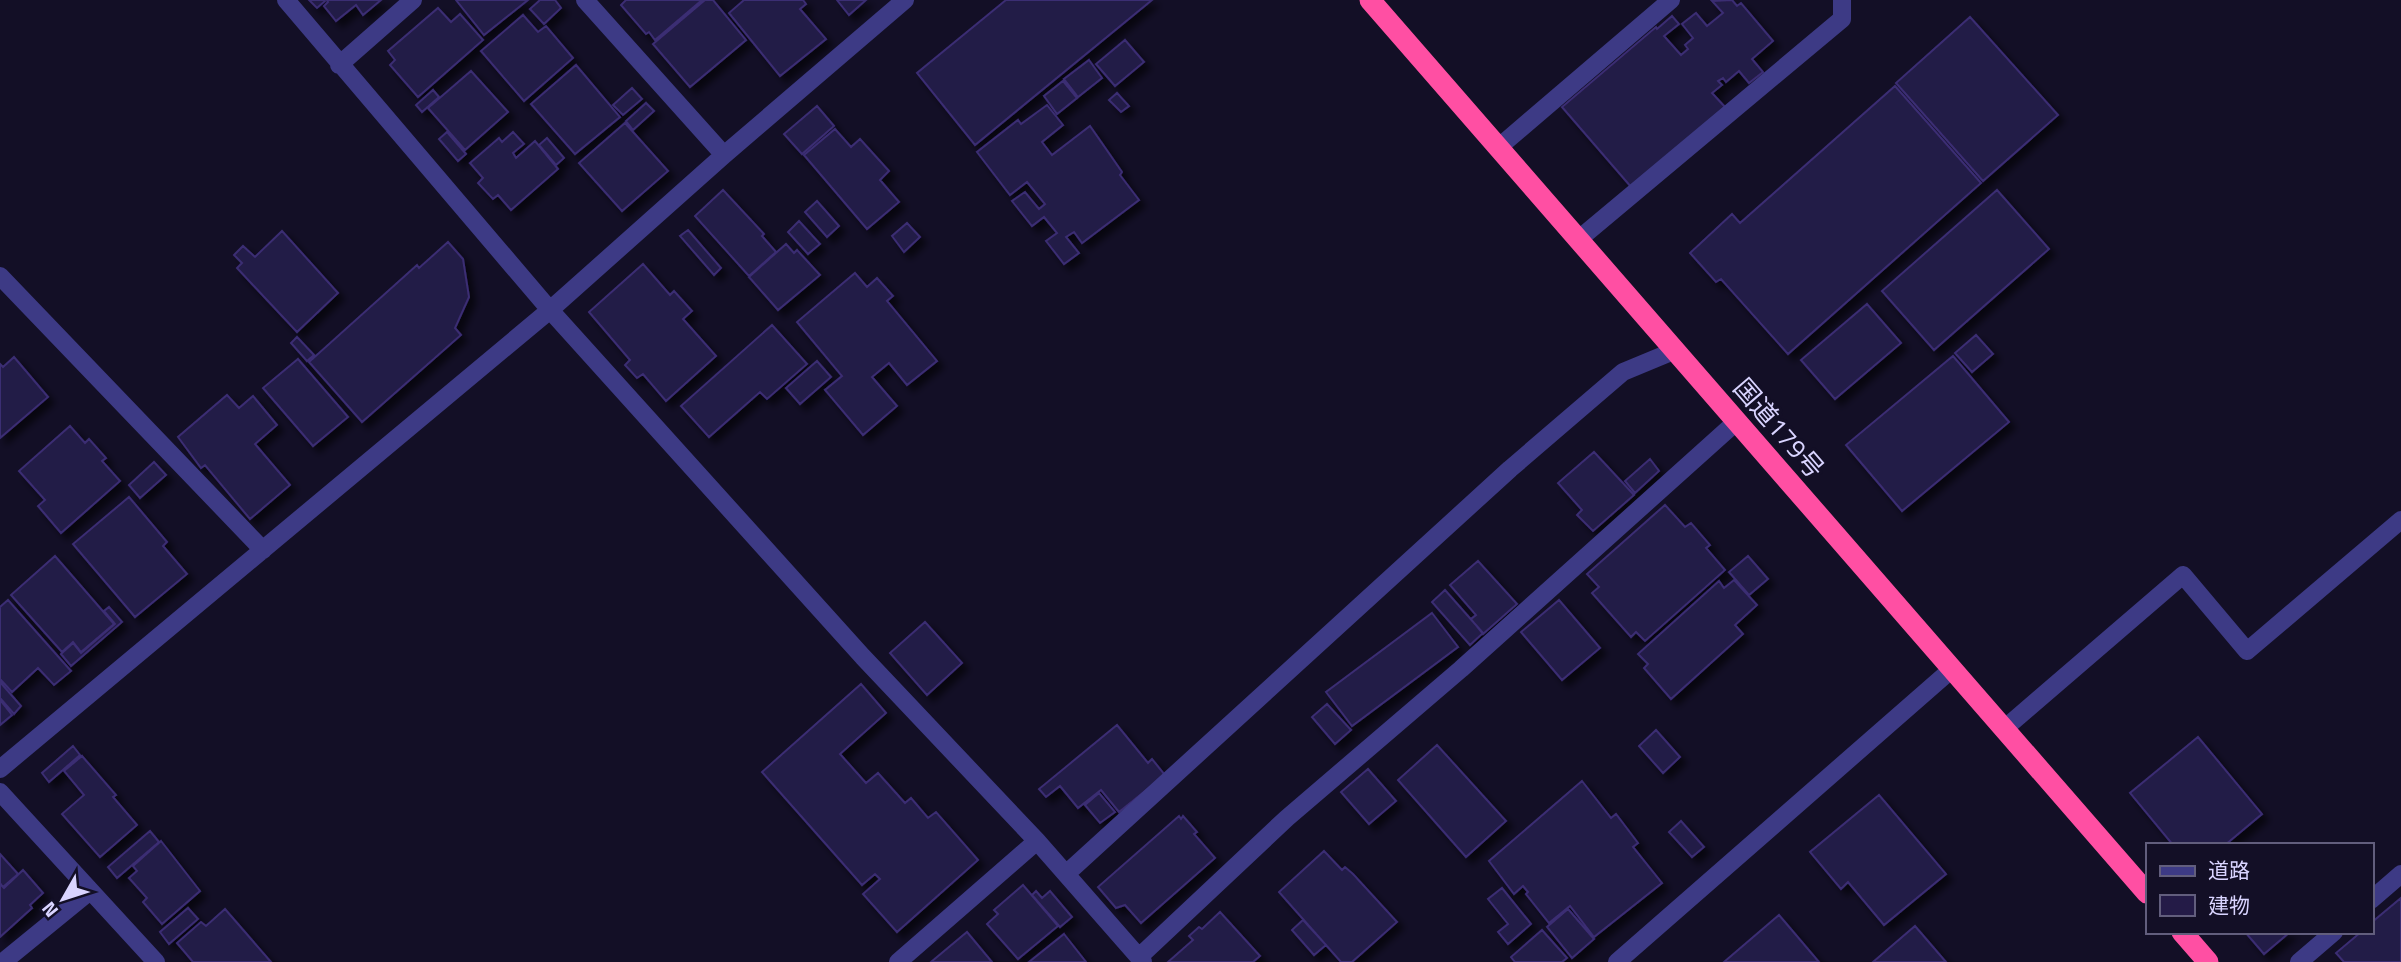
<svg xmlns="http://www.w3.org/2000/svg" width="2401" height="962" viewBox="0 0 2401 962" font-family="'Titillium Web','Noto Sans JP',sans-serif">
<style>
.building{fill:#241b47;stroke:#3b2d73;stroke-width:2;filter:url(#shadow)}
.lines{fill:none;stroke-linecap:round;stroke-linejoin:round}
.minor{stroke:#3d3a85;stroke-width:18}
.highway{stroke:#ff4fa3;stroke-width:21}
.labels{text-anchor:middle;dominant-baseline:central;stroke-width:6;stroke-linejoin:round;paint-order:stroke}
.street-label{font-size:26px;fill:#d9d4ff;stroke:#130f26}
</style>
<defs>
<filter id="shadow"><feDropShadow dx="6" dy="6" stdDeviation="3.5" flood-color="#0009"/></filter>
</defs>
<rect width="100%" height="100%" fill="#130f26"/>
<path class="building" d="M309,0H324L325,1L317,8Z
M327,0H381L363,15L356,5L336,21L324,6L328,2Z
M456,0H528L484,35Z
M540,0H555L561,8L544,24L530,9Z
M626,0H702L655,40L649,32L646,34L621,5Z
M705,0H713L746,40L690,87L653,44Z
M744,0H803L806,4L800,9L826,39L780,76L729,13Z
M837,0H866L849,15Z
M1006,0H1152L975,145L917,73Z
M1732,0L1737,6L1741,3L1773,41L1752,59L1763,72L1749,83L1739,71L1726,82L1723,78L1718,81L1722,85L1712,93L1725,107L1632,188L1562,107L1656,27L1657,29L1672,16L1679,24L1664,36L1681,55L1688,49L1685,45L1693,38L1682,24L1696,13L1707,26L1723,13L1712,1Z
M438,8L451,22L460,14L483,40L418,97L390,65L395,60L388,51Z
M523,15L538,32L546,26L573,58L524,101L481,51Z
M1970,17L2058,115L1983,181L1896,83Z
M1125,40L1144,62L1115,86L1096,64Z
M1089,60L1102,78L1078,97L1064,79Z
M576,65L620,117L575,154L531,104Z
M471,71L508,112L465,150L428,108Z
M1063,81L1077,98L1057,114L1044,96Z
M1895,86L1981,183L1788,354L1721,279L1716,282L1690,253L1732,214L1740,223Z
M632,88L642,99L623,115L613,105Z
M433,90L439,97L422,112L416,105Z
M1117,93L1129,106L1121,112L1109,100Z
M646,103L654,111L633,130L626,121Z
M1047,105L1063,125L1042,142L1052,155L1090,126L1122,172L1120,175L1139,200L1082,243L1074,232L1066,237L1079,253L1064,264L1046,241L1057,233L1044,217L1032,226L1012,201L1025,192L1039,209L1045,204L1027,182L1010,195L977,152L1018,120L1021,124Z
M817,106L834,126L802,154L784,134Z
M625,123L668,171L622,211L579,163Z
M835,129L851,147L860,139L889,171L880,180L899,202L867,229L804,155Z
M447,132L466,154L458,161L439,139Z
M513,132L524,144L513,153L516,158L535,141L558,169L511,210L498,195L493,199L478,183L483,178L470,163L499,138L502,142Z
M547,138L564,158L556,165L539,145Z
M723,190L764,234L762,236L776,252L749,276L695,216Z
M1997,190L2049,249L1934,350L1882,291Z
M817,201L839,226L827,237L805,212Z
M799,221L820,244L808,254L788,232Z
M907,223L920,237L904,252L892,236Z
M688,230L721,268L714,275L680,236Z
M282,231L338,293L297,332L237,268L242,263L234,255L243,246L255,257Z
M448,242L463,259L469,297L455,328L461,335L362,422L309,362L417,265L419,268Z
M786,244L794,253L797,250L820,275L778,310L749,277Z
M643,264L670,295L674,291L692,311L683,319L716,356L666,401L643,374L637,378L625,365L630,360L589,312Z
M855,273L867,287L877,278L893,296L887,301L937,361L907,385L889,363L872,377L897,406L863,435L825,390L842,376L797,322Z
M1867,304L1901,343L1835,399L1801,360Z
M772,325L807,364L767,399L760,392L709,437L681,406Z
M1976,335L1993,354L1972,372L1955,353Z
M297,337L314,355L307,361L291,343Z
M1953,356L2009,422L1902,511L1846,445Z
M14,357L48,397L0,438V364L3,367Z
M298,359L348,417L313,446L263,388Z
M817,361L831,377L800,404L786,388Z
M227,395L239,408L253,396L277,425L255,444L290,485L250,519L205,465L201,468L178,437Z
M70,426L85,443L89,439L106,458L102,461L120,481L61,533L38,506L45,500L19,471Z
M1594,452L1634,495L1593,531L1577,515L1582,510L1558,483Z
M1650,459L1659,471L1635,493L1625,481Z
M154,462L166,475L140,498L129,485Z
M129,497L167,542L163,546L187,574L135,617L73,544Z
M1665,505L1685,527L1691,523L1710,545L1706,548L1725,570L1645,641L1636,632L1631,637L1592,593L1599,587L1587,574Z
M55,556L114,624L81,652L73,642L62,652L11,595Z
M1748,556L1768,579L1749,595L1729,572Z
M1478,561L1517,604L1483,634L1471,619L1476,615L1450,585Z
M1734,580L1757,605L1735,625L1743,634L1671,699L1644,668L1648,664L1638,654L1719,581L1724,588Z
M1445,590L1483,633L1470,645L1432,602Z
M8,600L71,671L54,685L38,668L12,692L0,679V607Z
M1559,600L1600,648L1562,680L1521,632Z
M109,607L122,622L71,666L61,654L73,643L81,653L115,624L104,611Z
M1432,613L1458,647L1352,726L1326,692Z
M925,622L962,663L927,695L890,653Z
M0,682L21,706L14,714L0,698Z
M861,684L886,713L840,754L866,783L878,773L905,803L911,798L928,818L936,812L978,860L897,932L863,894L880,879L875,874L862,885L762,772Z
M0,700L12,715L0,725Z
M1327,704L1351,730L1335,744L1312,717Z
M1117,725L1148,763L1152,759L1165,775L1119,812L1101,790L1078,808L1060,786L1046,797L1039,789Z
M1656,730L1680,757L1663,773L1639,746Z
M2198,737L2262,814L2225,845H2173L2130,793Z
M1437,745L1506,821L1466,857L1398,780Z
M73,746L80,755L49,782L42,773Z
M82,756L116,795L113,797L137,825L100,857L62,814L84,795L64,771Z
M1368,769L1396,801L1369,824L1341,792Z
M1582,781L1611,818L1616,814L1638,843L1633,847L1662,883L1594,937L1570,906L1549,923L1526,894L1528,892L1523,886L1514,894L1489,861Z
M1099,793L1115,812L1100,823L1085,805Z
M1879,795L1946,874L1884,925L1848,882L1841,889L1810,852Z
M1179,816L1181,819L1183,816L1197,832L1194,834L1215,858L1141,923L1125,905L1116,908L1098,887Z
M1681,821L1704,847L1692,857L1669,832Z
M150,831L159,842L117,878L108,867Z
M161,841L200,891L162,924L143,902L147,898L129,878L137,871L133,866Z
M1324,851L1342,870L1345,867L1353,874L1397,922L1352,962H1341L1279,892Z
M0,854L18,874L3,887L0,883Z
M23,870L43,893L30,905L32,908L0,937V884L4,888Z
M1023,885L1058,926L1018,959L987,924L998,914L994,910Z
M1502,888L1531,924L1508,944L1498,932L1508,924L1488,899Z
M1036,891L1042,898L1050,891L1072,917L1060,927L1032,895Z
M2401,898V962H2344L2336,953L2361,932H2371V923Z
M188,908L198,919L169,944L160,932Z
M225,909L271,962H193L177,943L201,922L206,926Z
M1568,909L1594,939L1572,958L1547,927Z
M1220,912L1260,956L1253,962H1168L1193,940L1189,936L1199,927L1202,929Z
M1779,915L1819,962H1724Z
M1303,920L1326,945L1314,955L1292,930Z
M1915,926L1946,962H1873Z
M1542,930L1567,958L1562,962H1515L1511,957Z
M967,932L992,962H931Z
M2245,932H2290L2264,954Z
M1064,934L1086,962H1029Z"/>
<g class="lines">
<path class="minor" d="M286,0L550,310L863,657L1037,841L1143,962
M585,0L724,155
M339,65L413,0
M1499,147L1671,0
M1579,239L1842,19V0
M0,276L263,550
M2004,729L2183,575L2247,651L2401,520
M0,769L550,310L724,155L905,0
M0,792L156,962
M1066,874L1510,469L1623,372L1676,350
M2371,900L2401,874
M1139,957L1287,818L1461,669L1736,422
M3,962L90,891
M898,962L1037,841
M1617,962L1952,669
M2299,962L2334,932"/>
<path class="highway" d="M1370,0L2147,893
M2182,932L2208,962"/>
</g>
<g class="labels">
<g class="street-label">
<text transform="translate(1779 428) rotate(49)">国道179号</text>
</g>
</g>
<rect x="2146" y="843" width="228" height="91" fill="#130f26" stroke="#625e7d" stroke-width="2"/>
<rect x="2160" y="866" width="35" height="10" fill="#3d3a85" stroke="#625e7d" stroke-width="2"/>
<text x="2208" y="878" font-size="21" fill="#d9d4ff">道路</text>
<rect x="2160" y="895" width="35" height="21" fill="#241b47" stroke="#625e7d" stroke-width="2"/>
<text x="2208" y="913" font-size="21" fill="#d9d4ff">建物</text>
<g transform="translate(63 899) rotate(231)" stroke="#130f26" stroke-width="5" paint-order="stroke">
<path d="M0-5L12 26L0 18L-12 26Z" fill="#d9d4ff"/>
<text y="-10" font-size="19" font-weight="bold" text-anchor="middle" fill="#d9d4ff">N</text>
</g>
</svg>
